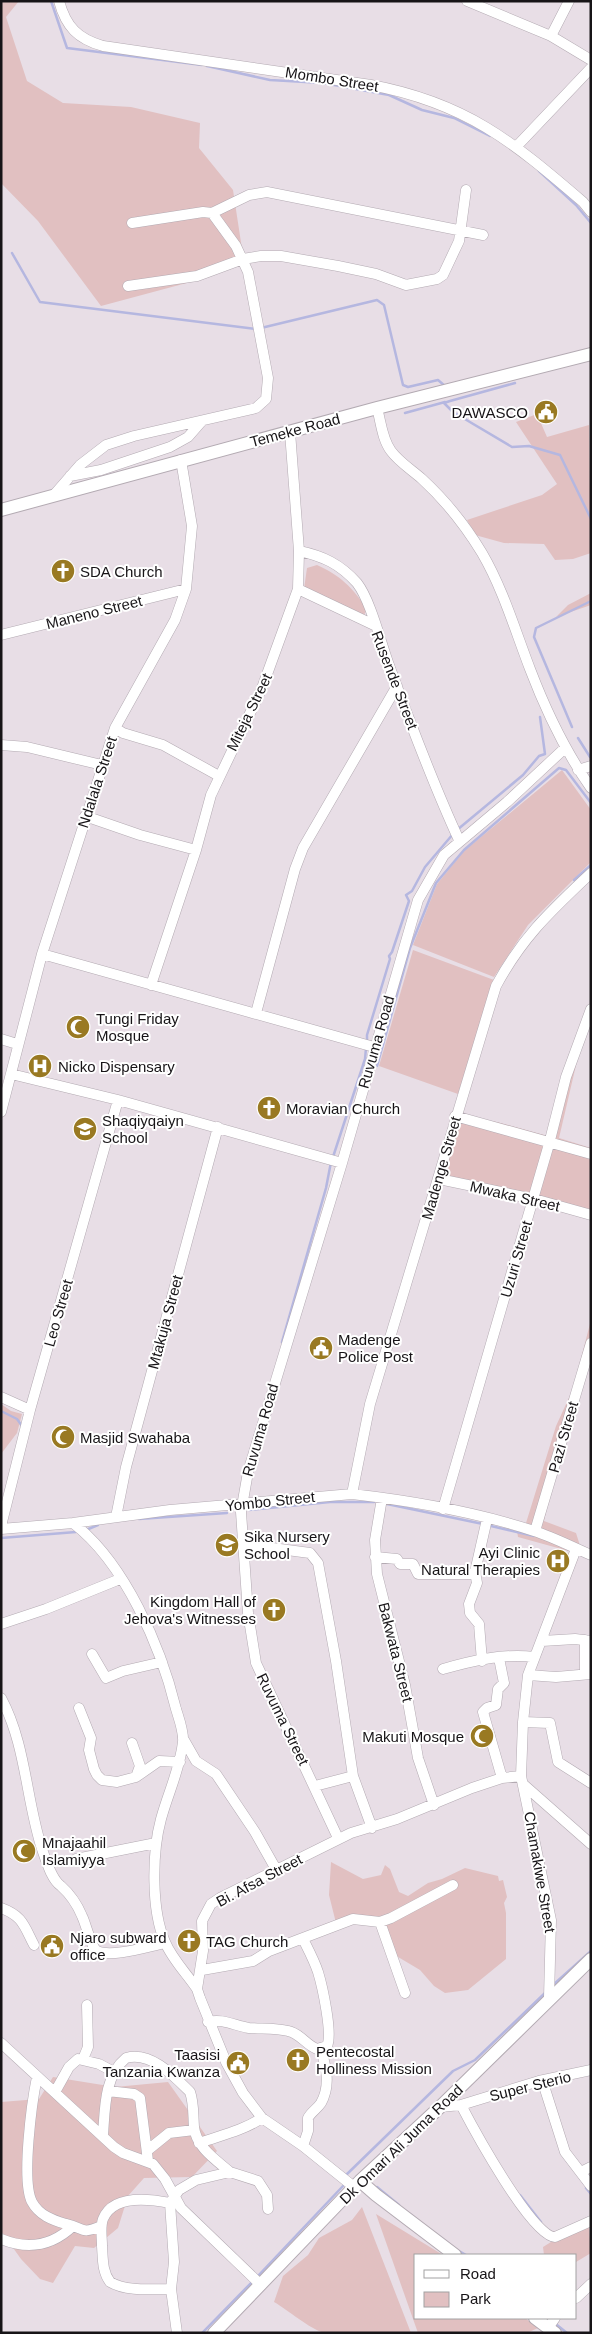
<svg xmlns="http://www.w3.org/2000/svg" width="592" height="2334" viewBox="0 0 592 2334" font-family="Helvetica,sans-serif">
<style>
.green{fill:#e1c0c1}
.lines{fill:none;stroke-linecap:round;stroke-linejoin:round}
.stream{stroke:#b5b7e0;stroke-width:2.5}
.minor-casing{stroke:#b3aab2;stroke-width:11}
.tertiary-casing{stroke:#b3aab2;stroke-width:14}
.minor{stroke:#fff;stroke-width:10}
.tertiary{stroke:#fff;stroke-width:12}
.labels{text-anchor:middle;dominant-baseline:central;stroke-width:4;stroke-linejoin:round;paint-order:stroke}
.street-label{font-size:15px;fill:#171417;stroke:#fff}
.poi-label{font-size:15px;fill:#171417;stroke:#fff;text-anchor:start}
</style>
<rect width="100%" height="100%" fill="#e8dee6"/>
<path class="green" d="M1,1H19L6,17L27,81L63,103L131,107L200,123L199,148L233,190L244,262L209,277L101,306L38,221L1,183Z
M537,414L547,437L589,425L591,553L573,559L555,560L544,544L504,543L475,535L467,520L542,495L557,484L516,422Z
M317,565C340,575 353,588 367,609L364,615L304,589L307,568Z
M591,593V605L556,617L568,605Z
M562,770L591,810V862L528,925L494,977L413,945L437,884L464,851Z
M413,950L494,980L458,1094L379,1066Z
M591,1001V1018L577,1061L559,1138L591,1148V1219L437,1181L454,1115L497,1122L548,1136Z
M591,1320V1355L552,1485L544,1521L576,1533L583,1555L518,1537L517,1531L526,1523L556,1426L573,1389Z
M1,1404L11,1411L22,1414L17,1433L1,1454Z
M331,1862L363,1879L381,1875L385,1865L390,1869L399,1892L408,1896L428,1883L442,1879L465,1868L498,1876L499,1881L503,1880L507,1897L504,1903L506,1913V1959L468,1990L445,1993L434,1986L420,1970L388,1951L374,1921L336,1923L329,1895Z
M53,2077L115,2087L168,2082L217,2151L192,2177L144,2178L128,2196L118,2228L94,2248L75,2246L53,2283L40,2279L21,2259L1,2231V2102L39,2099Z
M362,2207L411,2333H324C310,2329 288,2310 274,2302L283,2276L308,2255L319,2238L352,2220Z
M376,2214L443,2255H416V2318H525L538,2328L527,2333H418Z
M589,2227L591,2253L576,2262V2255H544L543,2247L559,2237Z"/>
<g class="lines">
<path class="stream" d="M51,1L67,48L202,65
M207,66L270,80L323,83L389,95L422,110L454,118L490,136
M539,171L576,205L591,223
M12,253L40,302L256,329
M261,328L377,300L384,305L403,385L408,387L438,380L445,386
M450,401L444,403L453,412L512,447L529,446L560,455L591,519
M450,401L515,383
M405,413L445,402
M572,727L534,637L536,628L591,601
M578,738L590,757
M457,830L523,775L539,756L545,754L540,717
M574,880L591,865
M367,1042V1035L390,959L389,956L392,952L409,901L406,895L412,891L425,867L453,834
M377,1066L410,948L436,883L464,850L559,768L566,770L591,803
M333,1157L365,1059L366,1048
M282,1342L326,1188L331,1162
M1,1411L17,1419L22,1426
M387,1504L483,1524
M249,1510L330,1502H374
M139,1519L227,1513
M491,1526L534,1536
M86,1530L98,1525
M1,1538L76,1532
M553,1985L591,1951
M345,2176L453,2071L475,2060L546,1992
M377,2187L399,2205
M586,2188L591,2194
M520,2195L541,2222
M459,2251L466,2255
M256,2278L343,2186
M557,2325L567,2333
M202,2333L252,2282"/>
<g class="minor-casing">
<path id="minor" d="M59,1C66,27 78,39 103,46L371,85C466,103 512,141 583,202L591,212
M467,1L551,36L591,60
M551,36L569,1
M517,146L591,68
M212,213L249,195L267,192L483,235
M128,286L197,276L243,259L261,256H281L338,266L376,274L406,285L437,279L443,275L459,241L466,190
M377,408C381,422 382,439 391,451C399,462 412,470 422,479C446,501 465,525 482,553C503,589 515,630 530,669C546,711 565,751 591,788
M70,476L101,470L170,447L188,437L202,421
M53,496L80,465L106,445L134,436L256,408L266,399L268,378L248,272L236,246L212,213L203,212L132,223
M299,551C323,556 340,564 357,583C371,601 381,644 390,668C411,725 433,784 459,840
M298,589L374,625
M1,635L186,589
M115,728L123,733L163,745L219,776
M1,745L27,747L102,765
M578,770L591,766
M85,816L140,835L196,850
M42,954L374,1047
M151,985L196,850L211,795L262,688L298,589L299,551L290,432
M256,1013L295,869L303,848L397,686
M1,1039L17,1044
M11,1074L118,1100L342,1163
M1,1112L42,954L115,728L175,620L186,589L192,526L181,460
M455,1116L591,1154
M439,1179L534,1199L591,1215
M1,1397L30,1410
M352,1494L370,1404L496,986C523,936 551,911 591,873
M382,1498L375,1540L377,1574L405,1685L418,1758L434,1805
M443,1509L549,1144L566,1077L591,1009
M116,1517L126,1467L218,1127
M73,1523C125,1563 161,1647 176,1709C179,1719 184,1732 183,1742C180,1769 168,1793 161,1819C152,1852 151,1910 165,1942C172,1959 187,1974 197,1989
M1,1526L30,1410L118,1100
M1,1529L73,1523L170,1510L352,1494C413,1501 476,1512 534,1531C553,1537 572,1547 591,1555
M535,1531L591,1343
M242,1544L310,1553L318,1563L336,1661L353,1776L372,1828
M375,1557L397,1559L400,1564H413L418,1574H475
M1,1624L46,1609L120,1579
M585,1640V1674
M542,1641L575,1639L591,1641
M92,1654L106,1678L123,1671L162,1662
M499,1658L504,1683L498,1689L496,1705L487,1708L483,1712L502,1778
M482,1661L479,1624L470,1613L469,1604L477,1583L475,1572L487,1519
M443,1669C471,1661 504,1653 534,1657
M528,1675L556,1677L591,1674
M1,1698C26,1744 26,1800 42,1849C46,1860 51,1879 61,1886C70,1894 77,1904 82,1916C86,1924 91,1947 97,1951C112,1958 149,1946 165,1943
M79,1708L91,1738L89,1750L94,1769L97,1775L102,1780L117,1782L136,1777L159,1761L180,1762
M523,1722L550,1723L558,1762L591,1783
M184,1740L196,1761L216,1774L255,1832L277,1871
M132,1743L140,1766L136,1777
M524,1785L591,1844
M315,1786L353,1776
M338,1838L256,1663L248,1613L241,1512L248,1472L342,1163L418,900L444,855L507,802L565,748
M76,1859L156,1843
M1,1908C23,1916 24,1926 34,1945
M380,1922L405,1993
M202,1970L253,1961L269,1951L353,1919L380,1922L391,1918L453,1885
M549,1998L551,1920L521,1776L523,1722L528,1675L576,1549
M208,2022C223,2018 235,2026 249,2028C262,2029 276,2028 288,2031C300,2033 306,2045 317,2049L327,2046C333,2034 322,1985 318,1972C314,1960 308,1949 303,1939
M1,2043L114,2147L123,2153L153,2164L165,2179L181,2208L261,2285
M83,2059L88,2047L87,2005
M37,2077C32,2101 21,2181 32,2202C39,2215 52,2220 66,2224C85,2228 80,2235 101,2226
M539,2081L544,2086L565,2152L591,2186
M108,2091L134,2094L140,2098L148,2161
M55,2092L69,2067L78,2059L99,2064L114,2072
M461,2105C473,2128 532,2237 555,2237L591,2221
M440,2107L461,2105L539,2081L591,2070
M103,2135C105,2109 104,2076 126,2058C151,2051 174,2076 190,2092C194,2103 193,2115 194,2127C196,2147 216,2160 230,2172
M199,2143C222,2135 242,2131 262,2118
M303,2146L308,2131V2118C311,2112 317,2109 321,2103C331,2085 326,2067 321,2049
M148,2150L169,2133L194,2130
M581,2172L591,2167
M354,2187L303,2146L262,2118L243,2093L226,2062L200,1998L197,1989L203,1951L202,1921L211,1904L220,1898L351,1833L397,1819L472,1788L502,1778L521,1776
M170,2203C150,2199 113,2194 103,2219C100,2227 102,2237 102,2246C103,2259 102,2271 110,2282C127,2292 152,2289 171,2289
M1,2239C28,2250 52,2246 73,2226
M576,2298L591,2284
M548,2328L555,2318
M177,2333L171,2289L174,2262L170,2203L179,2190L196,2180L230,2172L258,2181L267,2195L268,2209"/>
</g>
<g class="tertiary-casing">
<path id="tertiary" d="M1,510L377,408L591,354
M360,2181L376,2195L455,2255
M535,2318L555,2333
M214,2333L360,2181L440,2107L591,1959"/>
</g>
<use href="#minor" class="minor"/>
<use href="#tertiary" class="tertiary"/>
</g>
<defs>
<g id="civic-disc" transform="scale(1.25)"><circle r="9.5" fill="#997922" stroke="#fff"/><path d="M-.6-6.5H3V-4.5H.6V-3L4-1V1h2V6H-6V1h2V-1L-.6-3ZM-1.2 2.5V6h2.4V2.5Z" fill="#fff"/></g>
<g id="church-disc" transform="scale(1.25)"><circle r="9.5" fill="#997922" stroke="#fff"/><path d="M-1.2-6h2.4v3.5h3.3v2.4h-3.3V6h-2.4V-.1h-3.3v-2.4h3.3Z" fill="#fff"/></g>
<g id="mosque-disc" transform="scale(1.25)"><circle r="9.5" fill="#997922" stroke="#fff"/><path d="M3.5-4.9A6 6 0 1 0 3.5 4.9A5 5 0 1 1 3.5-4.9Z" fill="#fff"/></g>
<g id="hospital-disc" transform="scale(1.25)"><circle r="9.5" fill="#997922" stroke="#fff"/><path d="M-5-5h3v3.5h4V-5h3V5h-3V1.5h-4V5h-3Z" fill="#fff"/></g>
<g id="school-disc" transform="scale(1.25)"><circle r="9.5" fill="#997922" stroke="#fff"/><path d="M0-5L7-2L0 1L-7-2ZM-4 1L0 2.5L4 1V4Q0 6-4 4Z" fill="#fff"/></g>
</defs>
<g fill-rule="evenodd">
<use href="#civic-disc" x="546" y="412"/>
<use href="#church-disc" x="63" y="571"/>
<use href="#mosque-disc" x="78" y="1027"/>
<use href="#hospital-disc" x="40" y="1066"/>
<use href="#church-disc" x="269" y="1108"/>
<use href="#school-disc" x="85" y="1129"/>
<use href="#civic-disc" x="321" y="1348"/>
<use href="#mosque-disc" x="63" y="1437"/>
<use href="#school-disc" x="227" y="1545"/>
<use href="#hospital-disc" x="558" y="1561"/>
<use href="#church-disc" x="274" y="1610"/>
<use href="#mosque-disc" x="482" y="1736"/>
<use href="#mosque-disc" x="24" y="1851"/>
<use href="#church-disc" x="189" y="1941"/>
<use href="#civic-disc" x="52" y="1946"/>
<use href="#church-disc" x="298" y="2060"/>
<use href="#civic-disc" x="238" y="2063"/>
</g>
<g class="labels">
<g class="street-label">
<text transform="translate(332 79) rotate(9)">Mombo Street</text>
<text transform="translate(295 430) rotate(-15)">Temeke Road</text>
<text transform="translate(94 612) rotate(-14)">Maneno Street</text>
<text transform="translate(395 680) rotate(69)">Rusende Street</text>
<text transform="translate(249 712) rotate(-64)">Miteja Street</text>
<text transform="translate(97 782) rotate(-72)">Ndalala Street</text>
<text transform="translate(376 1042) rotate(-74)">Ruvuma Road</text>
<text transform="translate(441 1168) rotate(-74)">Madenge Street</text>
<text transform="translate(515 1196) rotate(13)">Mwaka Street</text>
<text transform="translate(516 1259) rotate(-74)">Uzuri Street</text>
<text transform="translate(58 1313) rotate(-74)">Leo Street</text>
<text transform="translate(165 1322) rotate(-75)">Mtakuja Street</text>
<text transform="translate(260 1430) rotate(-74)">Ruvuma Road</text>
<text transform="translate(563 1437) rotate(-74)">Pazi Street</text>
<text transform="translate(270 1501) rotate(-6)">Yombo Street</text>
<text transform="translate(396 1652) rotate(76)">Bakwata Street</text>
<text transform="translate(283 1719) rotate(64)">Ruvuma Street</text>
<text transform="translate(540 1872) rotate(80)">Chamakiwe Street</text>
<text transform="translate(259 1880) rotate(-28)">Bi. Afsa Street</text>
<text transform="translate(530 2086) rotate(-14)">Super Sterio</text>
<text transform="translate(401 2144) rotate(-44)">Dk Omari Ali Juma Road</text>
</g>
<g class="poi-label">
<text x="528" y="412" text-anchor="end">DAWASCO</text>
<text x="80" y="571">SDA Church</text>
<text x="96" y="1018">Tungi Friday<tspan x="96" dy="17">Mosque</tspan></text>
<text x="58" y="1066">Nicko Dispensary</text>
<text x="286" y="1108">Moravian Church</text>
<text x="102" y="1120">Shaqiyqaiyn<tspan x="102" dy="17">School</tspan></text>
<text x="338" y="1339">Madenge<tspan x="338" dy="17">Police Post</tspan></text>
<text x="80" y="1437">Masjid Swahaba</text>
<text x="244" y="1536">Sika Nursery<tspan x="244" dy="17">School</tspan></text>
<text x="540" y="1552" text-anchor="end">Ayi Clinic<tspan x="540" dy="17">Natural Therapies</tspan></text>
<text x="256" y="1601" text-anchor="end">Kingdom Hall of<tspan x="256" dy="17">Jehova's Witnesses</tspan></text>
<text x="464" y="1736" text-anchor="end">Makuti Mosque</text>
<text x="42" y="1842">Mnajaahil<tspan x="42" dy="17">Islamiyya</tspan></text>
<text x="70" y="1937">Njaro subward<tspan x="70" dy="17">office</tspan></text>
<text x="206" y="1941">TAG Church</text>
<text x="316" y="2051">Pentecostal<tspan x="316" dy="17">Holliness Mission</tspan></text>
<text x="220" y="2054" text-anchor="end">Taasisi<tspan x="220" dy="17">Tanzania Kwanza</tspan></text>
</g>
</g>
<rect width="592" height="2334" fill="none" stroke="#171417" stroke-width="5"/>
<rect x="414" y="2254" width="162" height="65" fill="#ffffff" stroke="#a2a1a2"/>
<rect x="424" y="2270" width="25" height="8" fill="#ffffff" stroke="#a2a1a2"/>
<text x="460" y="2279" font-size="15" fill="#171417">Road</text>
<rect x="424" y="2292" width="25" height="15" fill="#e1c0c1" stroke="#a2a1a2"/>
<text x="460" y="2304" font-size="15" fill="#171417">Park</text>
</svg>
